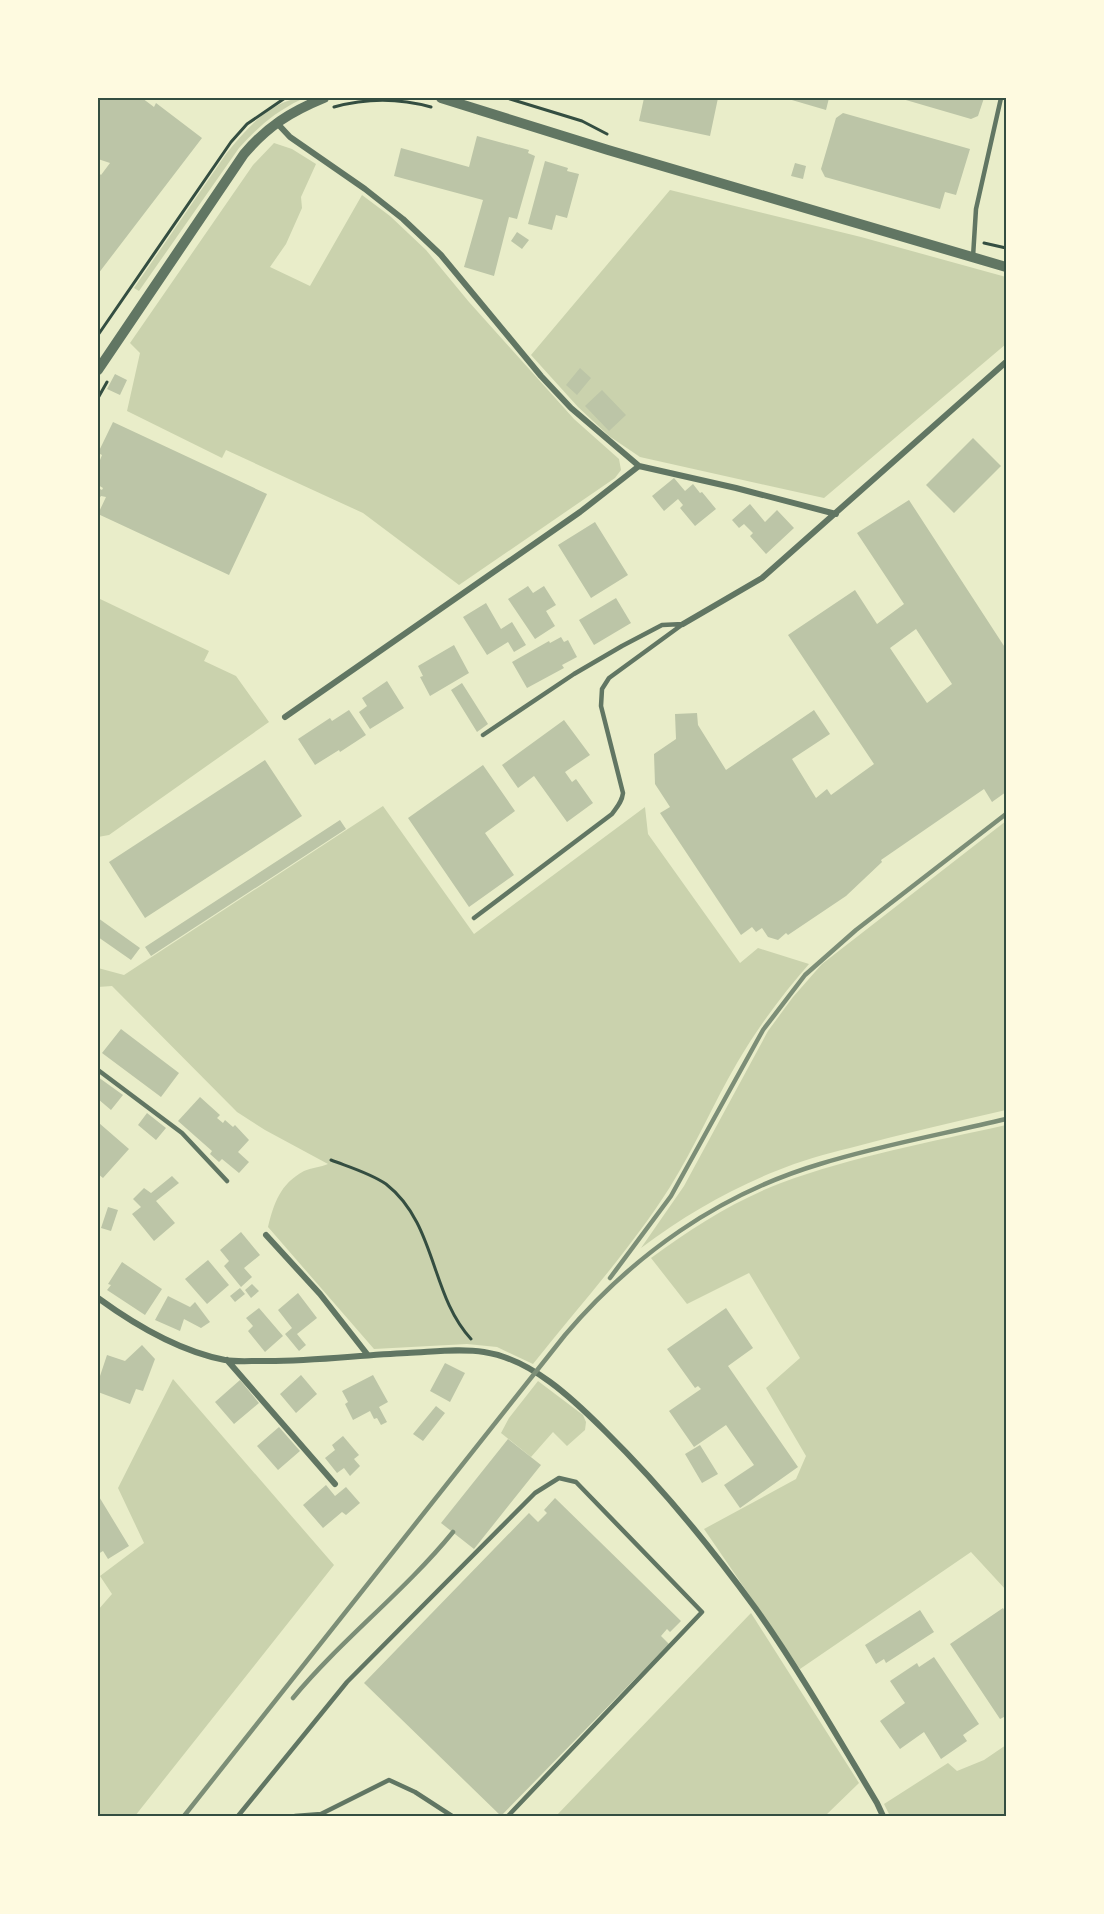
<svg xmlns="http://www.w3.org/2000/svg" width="1104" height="1914" viewBox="0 0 1104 1914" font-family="'Golos Text',sans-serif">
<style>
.green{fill:#cad2ad}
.building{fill:#bcc5a7;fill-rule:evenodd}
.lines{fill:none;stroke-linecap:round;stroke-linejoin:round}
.path{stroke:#344e41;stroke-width:3}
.service{stroke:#617663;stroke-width:4.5}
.minor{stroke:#617663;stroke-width:6}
.tertiary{stroke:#617663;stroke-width:10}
.rail{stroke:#7c8e77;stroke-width:4.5}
.neatline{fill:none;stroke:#344e41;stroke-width:2}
</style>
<rect width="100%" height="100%" fill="#e9edc9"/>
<path class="green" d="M294,99L300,100C275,112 257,128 239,148L139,291L134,288L226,154C244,132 265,106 294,99Z
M274,143L292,149L316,164L301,197L302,208L286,244L270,267L310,286L362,195L390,216L426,250L469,302L574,419L619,459L621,470L615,478L459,585L363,513L226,450L222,458L127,411L140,353L130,343L253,165Z
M670,190L861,237L1006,277V344L824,498L640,457L609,436L578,407L531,355Z
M98,598L209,651L204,661L236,676L269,722L109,835L98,837Z
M383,806L474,934L645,807L648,834L740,963L758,948L809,964C782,995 758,1027 737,1063C713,1104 695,1147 670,1187C630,1250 579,1306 533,1364L497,1347L467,1344L374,1349L268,1227C274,1203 280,1184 304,1171C311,1168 321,1167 328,1164L265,1130L237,1112L112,986L98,987V968L124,975Z
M1006,821V1110C954,1122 902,1134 850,1148C825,1154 800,1161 776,1171C726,1191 684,1216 641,1248L684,1186L768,1031L793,997L822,964Z
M1006,1125V1590L971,1552L800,1669L704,1529L796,1479L806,1456L766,1388L800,1358L749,1273L687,1304L651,1258C692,1228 734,1201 781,1183C854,1156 931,1142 1006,1125Z
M173,1379L334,1565L135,1816H98V1610L112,1594L100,1576L144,1543L118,1488Z
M538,1381L583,1415L586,1422L585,1430L567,1446L553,1432L531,1457L501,1433L509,1418Z
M751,1613L859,1783L825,1816H556Z
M1006,1745V1816H890L884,1804L948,1763L957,1771L984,1760Z"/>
<path class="building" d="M98,98H142L154,107L156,103L202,138L98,274V172L101,175L110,163L98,159Z
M644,98H718L710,136L639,121Z
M785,98H829L826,110Z
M899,98H984L978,116L971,119Z
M843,113L970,149L956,195L945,192L940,209L825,177L821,169L836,118Z
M477,136L529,150L528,153L535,156L517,219L509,217L494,276L464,267L483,200L394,176L401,148L469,167Z
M545,161L568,168L567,171L579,174L567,218L556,215L552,230L528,224Z
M795,163L806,166L803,179L791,176Z
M517,232L529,240L522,249L511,241Z
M580,368L591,378L577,395L566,385Z
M115,374L127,380L120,395L107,389Z
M602,390L626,415L609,431L585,406Z
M113,422L267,494L229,575L98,514L106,497L101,496L98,500V488L102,490L103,488L98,485V465L102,455L98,453Z
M973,438L1001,466L954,513L926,485Z
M674,478L685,491L693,484L700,493L702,492L716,509L695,526L680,508L683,505L678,499L664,511L652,496Z
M909,500L1006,649V792L992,802L984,789L881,860L882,862L846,896L788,935L786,933L778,940L768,937L762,928L756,932L752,927L741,935L660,813L670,807L655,784L654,754L676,739L675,714L697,713L698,725L726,770L814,710L830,734L792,759L816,798L827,789L831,795L874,764L788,635L855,590L877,624L904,604L857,533ZM916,629L952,684L927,703L890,648Z
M750,504L765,522L777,510L794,528L766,554L750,536L753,533L744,524L739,528L732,520Z
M595,522L628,575L591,598L558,545Z
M528,586L533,593L544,586L556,605L546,611L555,626L535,639L508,599Z
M616,598L631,623L594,645L579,620Z
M486,603L501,629L512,622L526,645L514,652L508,642L487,655L463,617Z
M561,637L564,642L568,640L577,657L562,665L564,668L527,688L512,662L549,641L550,643Z
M454,645L469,673L430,696L420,677L423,676L418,666Z
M387,681L404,708L370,729L359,712L367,706L362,698Z
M462,683L488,724L477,732L451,690Z
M349,710L366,735L340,752L339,750L315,765L298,739L330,718L332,721Z
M564,720L590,755L565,772L572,782L576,779L593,803L567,822L534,776L518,788L502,765Z
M265,760L302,816L145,918L109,862Z
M483,765L515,811L485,833L514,875L469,907L408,818Z
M340,820L346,829L151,956L145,947Z
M98,918L140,948L131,960L98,937Z
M121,1029L179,1073L161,1097L102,1053Z
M98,1077L123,1095L111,1110L98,1099Z
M200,1097L220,1115L217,1118L223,1123L225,1120L233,1127L235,1125L249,1140L238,1152L249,1162L239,1173L222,1159L219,1162L210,1154L212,1151L178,1121Z
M147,1113L166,1128L156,1140L138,1125Z
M99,1123L129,1149L103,1178L98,1174Z
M172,1176L179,1183L156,1201L175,1223L154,1241L132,1214L141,1207L133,1199L144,1188L151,1193Z
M108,1207L118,1210L111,1231L101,1228Z
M241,1232L260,1255L244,1268L252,1277L241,1287L224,1266L229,1261L220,1250Z
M208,1260L229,1285L207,1304L185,1279Z
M122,1262L162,1289L145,1315L107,1290L111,1285L108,1284Z
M252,1284L259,1291L251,1298L245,1290Z
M240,1288L245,1294L235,1302L230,1296Z
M298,1293L317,1318L297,1334L306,1345L299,1351L285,1334L292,1328L278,1310Z
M168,1296L190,1307L195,1302L210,1322L201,1328L184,1319L180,1331L155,1320Z
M259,1308L283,1336L265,1352L248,1331L253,1326L246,1318Z
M726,1308L753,1348L728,1366L798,1467L740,1508L724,1485L754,1465L726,1425L694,1447L669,1411L701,1389L698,1386L695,1388L667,1349Z
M142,1345L155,1359L143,1391L136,1389L130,1404L98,1392V1382L107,1355L125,1361Z
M445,1363L465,1373L450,1402L430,1391Z
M301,1375L317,1394L296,1413L280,1394Z
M373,1375L388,1402L379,1407L387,1422L381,1425L377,1418L374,1419L370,1411L353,1420L345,1404L348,1402L342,1391Z
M240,1380L259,1403L234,1424L215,1402Z
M436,1406L445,1413L423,1441L413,1434Z
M279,1427L300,1451L278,1470L257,1446Z
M343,1436L359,1455L354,1459L360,1466L350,1476L344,1468L337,1473L325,1458L335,1450L332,1445Z
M508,1439L541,1465L474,1549L441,1523Z
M700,1445L718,1474L702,1483L685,1454Z
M326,1485L335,1496L346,1487L360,1503L346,1515L342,1512L323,1528L303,1505Z
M98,1495L129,1546L108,1559L103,1551L98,1554Z
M555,1498L681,1621L670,1632L667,1629L661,1636L669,1644L501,1816L364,1683L529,1513L538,1522L547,1513L544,1510Z
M1003,1608L1006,1613V1721L1004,1717L1000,1719L950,1644Z
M920,1610L934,1632L886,1663L884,1659L876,1664L865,1645Z
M934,1657L979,1724L963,1735L967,1741L941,1759L924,1732L900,1749L880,1721L905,1703L890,1681L917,1663L919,1667Z"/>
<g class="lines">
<path class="path" d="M507,98L582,121L607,134
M334,107C366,98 399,98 431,107
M984,243L1006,248
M98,335L231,142L247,124L285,98
M98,398L107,382
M331,1160C349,1167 370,1173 386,1184C437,1224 430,1295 471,1339"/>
<path class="service" d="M973,257L976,209L1001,98
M483,735L574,674L622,646L662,625L683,624
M474,918L612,814C617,807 622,802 623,793L601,706L602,689L609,678L683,624
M98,1070L182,1133L227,1181
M238,1816L347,1682L535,1493L559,1478L576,1482L702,1612L508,1816
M295,1816L321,1814L389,1780L415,1792L452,1816"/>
<path class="minor" d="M276,122L290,137L365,189L403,219L441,255L541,376L571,408L639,466
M683,624L762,578L1006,362
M285,717L580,512L639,466L736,488L836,514
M266,1235L320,1294L367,1354
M98,1298C135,1325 178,1351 225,1360C236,1362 249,1361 260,1361C310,1362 358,1355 407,1353C432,1352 459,1348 484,1352C531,1359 572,1398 605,1431C661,1486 710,1546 756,1609C800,1671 838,1738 877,1803L883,1816
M227,1360L335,1484"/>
<path class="tertiary" d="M441,98L608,150L1006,267
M98,370L244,154C268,126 290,112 324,98"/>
<path class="rail" d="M610,1278L671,1196L763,1030L805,975L856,930L1006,814
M293,1698C342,1639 404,1592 453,1532
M184,1816L565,1335C633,1255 719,1194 820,1164C881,1145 944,1134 1006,1119"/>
</g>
<rect width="1104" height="1914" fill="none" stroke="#fefae0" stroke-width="198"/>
<rect x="99" y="99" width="906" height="1716" class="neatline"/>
</svg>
